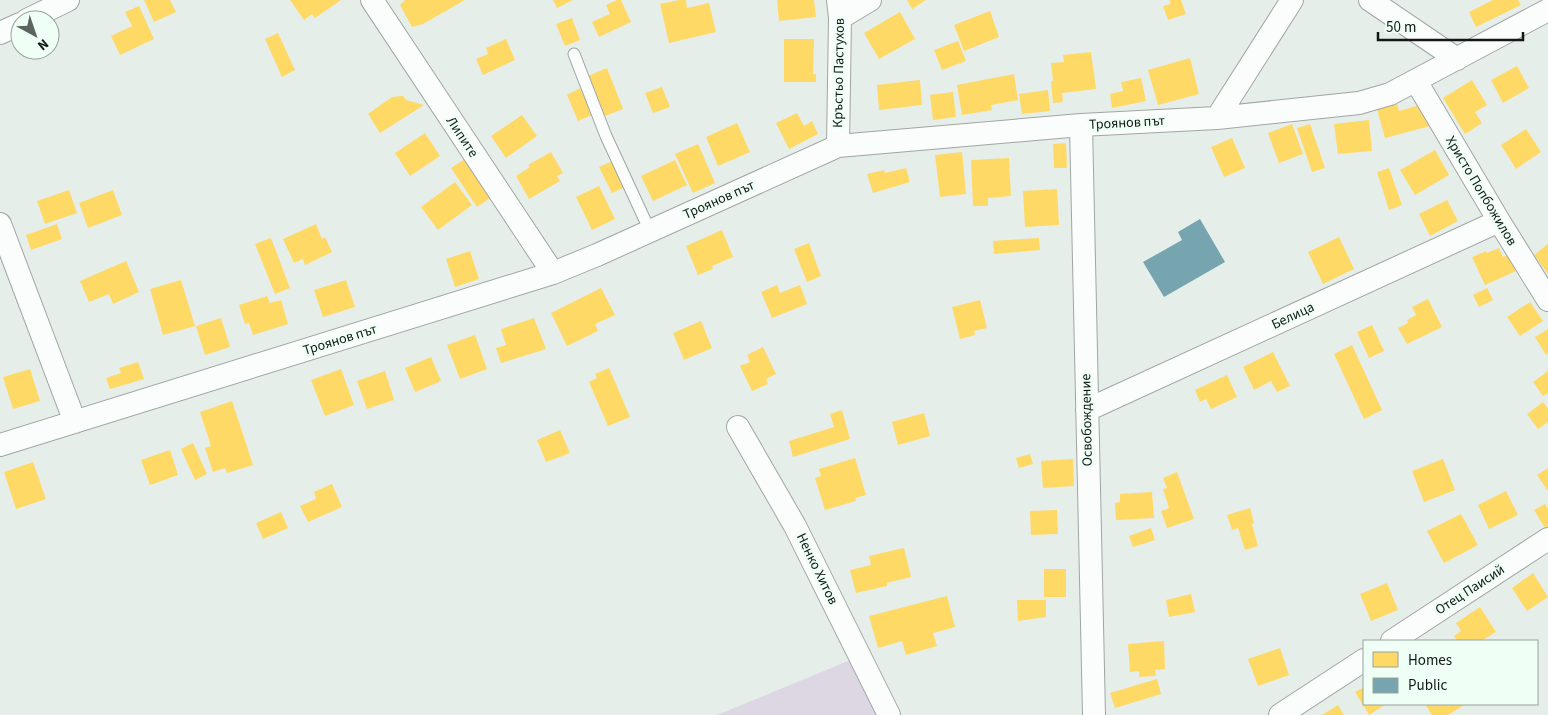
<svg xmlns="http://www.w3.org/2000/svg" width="1548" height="715" viewBox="0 0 1548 715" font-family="'Source Sans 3',sans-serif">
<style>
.green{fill:#dcd7e3}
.homes{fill:#ffd966}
.public{fill:#76a5af}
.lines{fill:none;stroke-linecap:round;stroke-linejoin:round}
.lane-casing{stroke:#a0a6a3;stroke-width:13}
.street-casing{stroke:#a0a6a3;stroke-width:24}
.lane{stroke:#fbfcfc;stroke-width:11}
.street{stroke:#fbfcfc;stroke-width:22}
.labels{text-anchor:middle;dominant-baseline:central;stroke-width:5;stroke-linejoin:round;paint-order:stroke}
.street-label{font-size:14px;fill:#121815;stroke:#effff6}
</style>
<rect width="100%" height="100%" fill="#e6eeea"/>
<path class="green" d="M853,659L885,715H717Z"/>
<path class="homes" d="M144,0H170L176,12L154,22Z
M290,0H341L315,18L312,14L304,20Z
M405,0H465L423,24L412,27L400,5Z
M553,0H573L557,8Z
M617,0H621L631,22L599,37L592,22L610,14L606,5Z
M679,0H686L687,8L709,3L716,32L669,43L660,4Z
M777,0H814L816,17L779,21Z
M907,0H926L912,9Z
M1169,0H1181L1186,14L1168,20L1163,6L1171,4Z
M1493,0H1518L1521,5L1476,27L1469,12Z
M139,6L154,39L120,55L111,36L132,26L125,12Z
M990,11L999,37L964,51L954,25Z
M900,12L915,39L879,59L864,33Z
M572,18L580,40L565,46L556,24Z
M278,33L295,70L282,77L265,39Z
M506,39L515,60L483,75L476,59L488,54L486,48Z
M784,39H814L813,74H816V82H784Z
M958,41L966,61L942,70L934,50Z
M1091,52L1096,89L1062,93L1063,102L1053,103L1051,81H1053L1051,63L1064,62L1063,55Z
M1190,58L1199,94L1158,105L1148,70Z
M1517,66L1529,88L1503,103L1491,80Z
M607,68L623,109L605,116L588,76Z
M1014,74L1018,100L991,105L992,110L962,115L957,85Z
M1141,78L1146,101L1112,108L1110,94L1123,91L1121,82Z
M920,80L922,105L879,110L877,85Z
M1472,80L1487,105L1475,112L1482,123L1465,134L1443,98Z
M662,87L670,107L653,113L645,93Z
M580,88L592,115L578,121L567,95Z
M1048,90L1050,111L1022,114L1019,94Z
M953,92L956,117L933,120L930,95Z
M403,96L406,100L424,105L380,133L368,114L392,97Z
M1397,104L1399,111L1423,104L1430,126L1385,138L1377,109Z
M797,113L804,126L812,121L818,134L789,149L776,123Z
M522,115L537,136L506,158L491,136Z
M1369,120L1372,151L1338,154L1334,124Z
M737,123L750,152L718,166L706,137Z
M1292,124L1303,154L1279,163L1268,133Z
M1310,124L1325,168L1312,172L1297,128Z
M1526,129L1541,152L1516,169L1501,145Z
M425,133L440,156L410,176L395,153Z
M1232,138L1245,168L1224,177L1211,147Z
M1066,143L1067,168H1054L1053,144Z
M698,144L715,183L693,193L675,154Z
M1435,150L1449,175L1415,195L1400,170Z
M551,152L563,173L557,176L560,181L529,199L516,176L530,167L528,165Z
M962,152L966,194L940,197L935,155Z
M1009,158L1011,196L988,198V206H973L971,160Z
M465,159L490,198L477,207L451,168Z
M675,160L687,185L653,201L641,176Z
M613,161L625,187L612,193L599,167Z
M906,168L910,182L873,193L867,174L884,170L885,173Z
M1389,168L1402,205L1389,210L1377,172Z
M455,182L472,205L438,230L421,207Z
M599,186L615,219L592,230L576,197Z
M1057,189L1059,225L1025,227L1023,191Z
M69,190L77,213L45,224L37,201Z
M113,190L122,215L88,228L79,203Z
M1447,200L1458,221L1430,236L1419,214Z
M57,224L62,239L31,250L26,235Z
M316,224L322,239L325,237L332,252L305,265L303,259L294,263L283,239Z
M722,230L733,257L712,266L713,269L698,275L686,246Z
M1339,237L1354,269L1323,284L1308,252Z
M271,238L290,288L275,294L255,244Z
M1039,238L1040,250L994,254L993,241Z
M809,243L821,276L807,282L794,249Z
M1548,244V274L1534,255Z
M1499,248L1503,257L1509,255L1516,271L1485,285L1472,257L1486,251L1487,253Z
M470,251L479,279L455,287L446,259Z
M126,261L139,292L113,304L109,294L89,302L80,281Z
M181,280L195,326L163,335L150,289Z
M346,280L355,307L323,317L314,290Z
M777,285L780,293L800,285L807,304L772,318L761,292Z
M601,288L615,315L595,324L598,331L567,346L551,313Z
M1487,288L1493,300L1479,307L1473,295Z
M267,296L270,303L281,300L288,324L253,335L249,323L245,324L239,305Z
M1428,299L1442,327L1407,344L1398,328L1408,323L1407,320L1416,315L1412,307Z
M980,300L987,328L974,331L975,335L960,339L952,307Z
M1530,302L1543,321L1520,336L1507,317Z
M221,318L230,347L205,355L196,326Z
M534,318L546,349L501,363L496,348L506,345L501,329Z
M701,321L712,348L684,360L673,333Z
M1372,325L1384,351L1369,358L1357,332Z
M1548,329V353L1546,355L1535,337Z
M475,335L487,369L460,379L447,345Z
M1352,345L1382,410L1364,419L1334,354Z
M763,347L776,374L766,379L768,384L752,391L740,366L750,362L747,355Z
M1273,352L1290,386L1277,392L1271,381L1254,390L1243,367Z
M431,357L441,381L415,392L405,368Z
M138,362L144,379L110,389L106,378L121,373L119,368Z
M609,368L630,417L608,426L589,382L597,378L595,374Z
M30,369L40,401L13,409L3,377Z
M341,369L354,405L325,416L311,380Z
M385,371L394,400L367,409L357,381Z
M1548,371V393L1543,396L1533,382Z
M1227,375L1237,397L1211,409L1206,399L1200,402L1195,390Z
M232,401L253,465L227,473L225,468L213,472L205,448L211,446L200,412Z
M1543,402L1548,409V422L1538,429L1527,414Z
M842,410L850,439L793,457L789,441L834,427L830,414Z
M924,413L930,436L898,445L892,422Z
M560,430L570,453L546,462L537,440Z
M193,443L207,474L195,480L181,449Z
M170,450L178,475L150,485L141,460Z
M1030,454L1033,464L1019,468L1016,458Z
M855,458L866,495L855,498L856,501L825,510L815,478L821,476L819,469Z
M1073,459L1074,486L1043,488L1041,461Z
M1443,459L1455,490L1424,502L1412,471Z
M33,462L46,499L16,509L4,472Z
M1548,468V491L1537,475Z
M1177,472L1194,519L1167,528L1161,511L1169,508L1163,489L1167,488L1163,478Z
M332,484L342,507L308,522L300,506L316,499L314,492Z
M1506,491L1518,515L1489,529L1478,505Z
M1152,492L1154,518L1116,520L1115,503L1120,502V494Z
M1545,504L1548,509V526L1545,528L1534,510Z
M1250,508L1254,523L1252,524L1258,546L1245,550L1238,528L1232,530L1227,515Z
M1057,510L1058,534L1031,535L1030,511Z
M281,512L288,528L263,539L256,523Z
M1461,514L1478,545L1444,563L1427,531Z
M1151,528L1155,540L1133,547L1129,536Z
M904,548L911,577L887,583V586L856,593L850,570L871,565L869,556Z
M1044,569H1066V597H1044Z
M1533,573L1548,597L1527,611L1512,588Z
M1387,583L1398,610L1371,621L1360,594Z
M1191,594L1195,612L1169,617L1166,600Z
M947,596L955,627L933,633L937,646L906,655L902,641L878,648L869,616Z
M1017,600H1046V617L1018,621Z
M1480,607L1496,632L1481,641H1457L1454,636L1461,631L1456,623Z
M1164,641L1165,669L1155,670L1156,676L1139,677V671L1130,672L1128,644Z
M1280,648L1289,675L1258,686L1248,659Z
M1157,679L1161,694L1115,708L1110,693Z
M1364,687V704H1386L1369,715L1355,692Z
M1425,704H1466L1448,715H1432Z
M1338,705L1344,715H1322Z"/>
<path class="public" d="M1200,219L1225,262L1164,297L1143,262L1182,240L1178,232Z"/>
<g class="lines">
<g class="lane-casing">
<path id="lane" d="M574,54L606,136L650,231"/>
</g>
<g class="street-casing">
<path id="street" d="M372,0L553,273
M1370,0L1457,59
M840,18L870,0
M27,20L68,0
M0,33L20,24
M1416,81L1499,221L1548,300
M1217,118L1292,0
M1081,125L1094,715
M838,146L840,18L838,0
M0,224L75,422
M1087,410L1499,221
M738,427L795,526L889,715
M0,445L553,273L597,255L838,146L1081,125L1217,118L1359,103L1390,94L1548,10
M1392,641L1548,539
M1280,715L1364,660"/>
</g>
<use href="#lane" class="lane"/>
<use href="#street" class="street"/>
</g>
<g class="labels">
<g class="street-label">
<text transform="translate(839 73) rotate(-89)">Кръстьо Пастухов</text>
<text transform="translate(1127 123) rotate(-3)">Троянов път</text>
<text transform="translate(462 137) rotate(56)">Липите</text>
<text transform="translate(1481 191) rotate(59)">Христо Попбожилов</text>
<text transform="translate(719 200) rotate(-24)">Троянов път</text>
<text transform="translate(1293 316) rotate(-25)">Белица</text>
<text transform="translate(340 340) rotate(-17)">Троянов път</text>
<text transform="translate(1087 420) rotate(-91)">Освобождение</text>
<text transform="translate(817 569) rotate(64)">Ненко Хитов</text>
<text transform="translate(1470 590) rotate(-33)">Отец Паисий</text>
</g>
</g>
<rect x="1363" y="640" width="175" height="65" fill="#effff6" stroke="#97a39c"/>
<rect x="1373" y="652" width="25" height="15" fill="#ffd966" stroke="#97a39c"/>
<text x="1408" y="665" font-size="15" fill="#121815">Homes</text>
<rect x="1373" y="678" width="25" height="15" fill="#76a5af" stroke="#97a39c"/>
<text x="1408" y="690" font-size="15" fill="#121815">Public</text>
<g transform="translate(35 35) rotate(140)"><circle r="24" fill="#effff6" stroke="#97a39c"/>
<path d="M0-4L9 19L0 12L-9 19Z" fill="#5c6360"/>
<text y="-8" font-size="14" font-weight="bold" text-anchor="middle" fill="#121815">N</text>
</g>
<path d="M1378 32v8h145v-8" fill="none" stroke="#121815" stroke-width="2.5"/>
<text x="1386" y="32" font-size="15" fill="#121815" stroke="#effff6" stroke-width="4" paint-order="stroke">50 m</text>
</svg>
